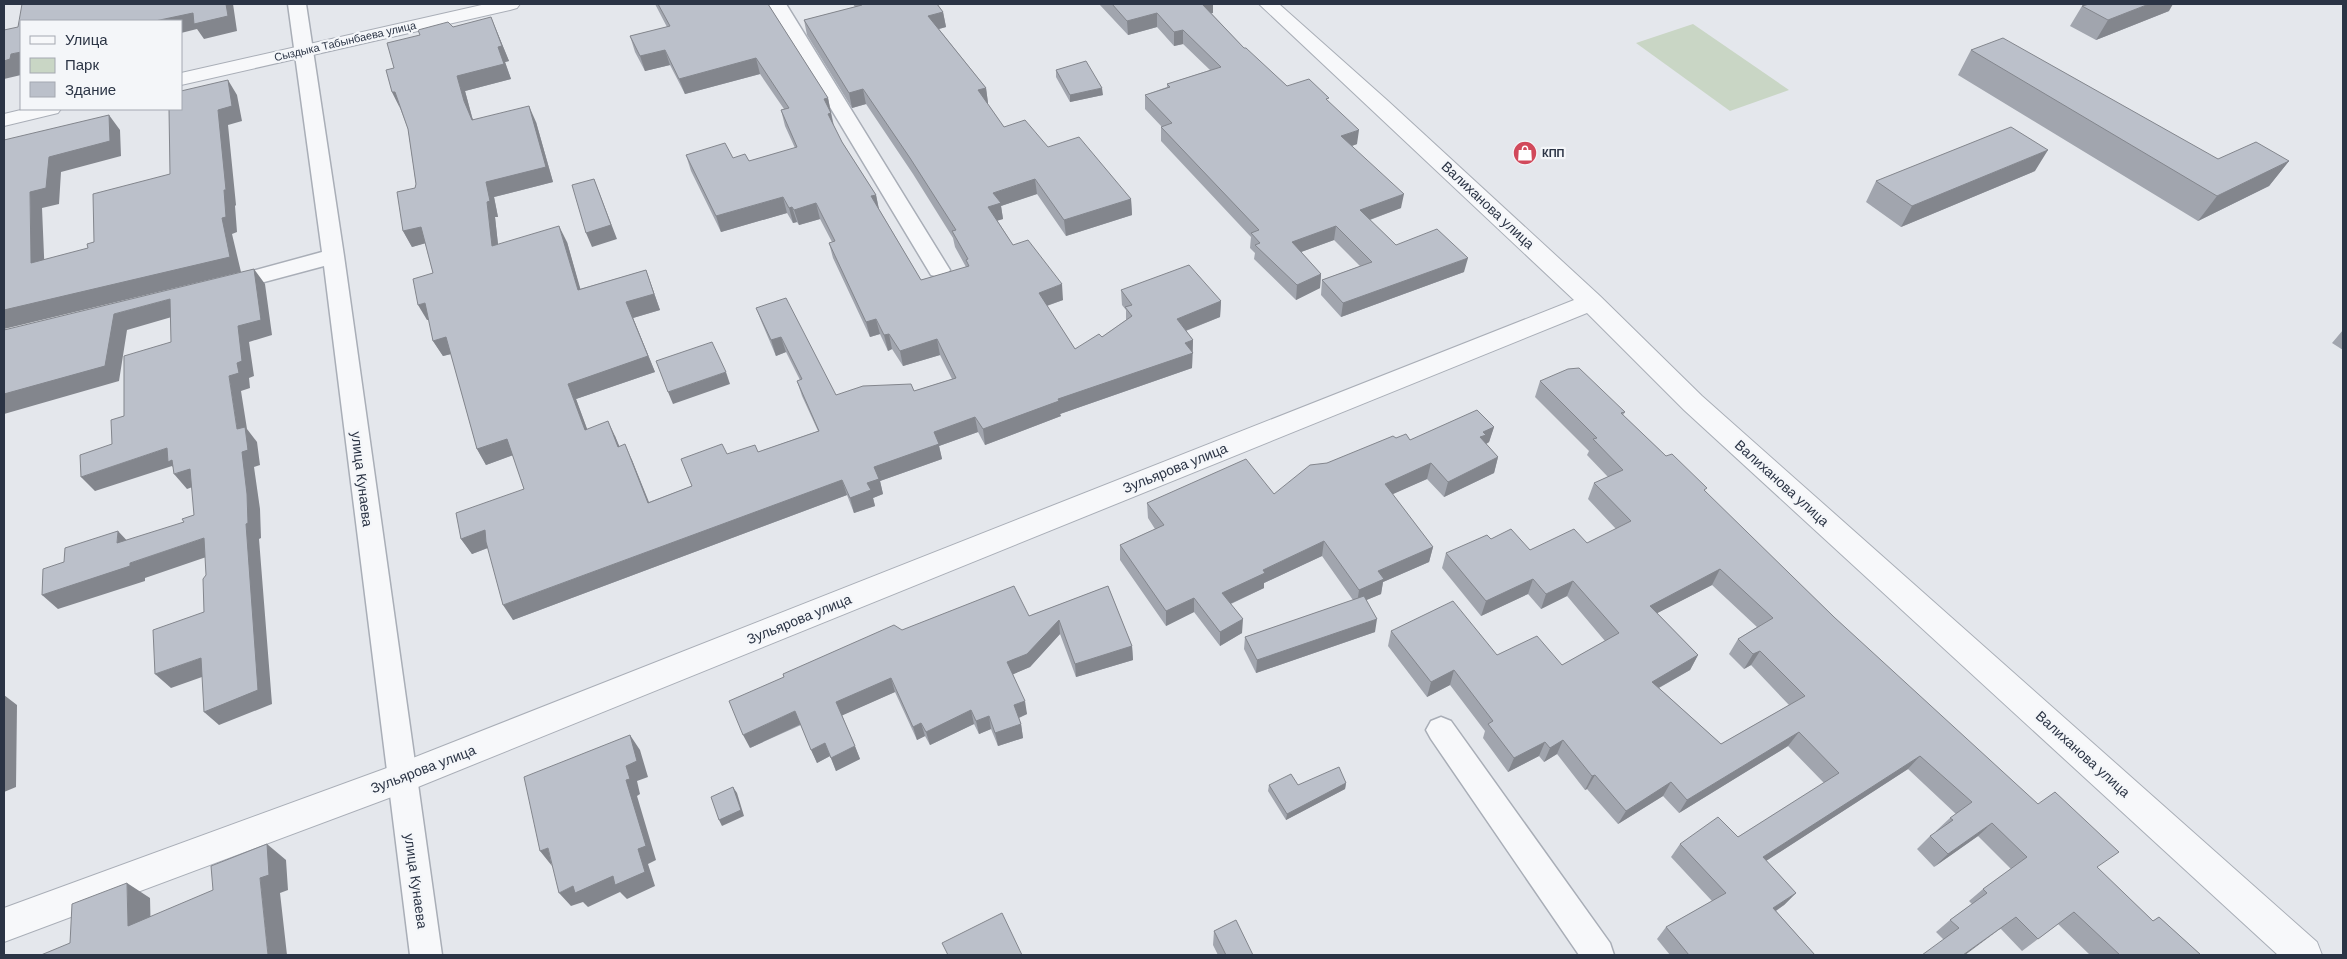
<svg xmlns="http://www.w3.org/2000/svg" width="2347" height="959" viewBox="0 0 2347 959" font-family="Arial,sans-serif">
<style>
.green{fill:#c9d6c5}
.lines{fill:none;stroke-linecap:round;stroke-linejoin:round}
.minor-casing{stroke:#a9aeb7;stroke-width:3}
.tertiary-casing{stroke:#a9aeb7;stroke-width:2}
.minor{fill:#f7f8fa;fill-rule:evenodd}
.tertiary{fill:#f7f8fa;fill-rule:evenodd}
.wall{fill:#a1a5ae;fill-rule:evenodd}
.shaded-wall{fill:#83868d}
.building{fill:#bbc0ca;stroke:#83868d;fill-rule:evenodd}
.labels{text-anchor:middle;dominant-baseline:central;stroke-width:4.5;stroke-linejoin:round;paint-order:stroke}
.far-street-label{font-size:11px;fill:#2b3445;stroke:#f4f6f9}
.far-poi-label{font-size:11px;font-weight:bold;fill:#2b3445;stroke:#f4f6f9;text-anchor:start}
.street-label{font-size:14px;fill:#2b3445;stroke:#f4f6f9}
</style>
<rect width="100%" height="100%" fill="#e4e7ec"/>
<path class="green" d="M1693,24L1789,90L1730,111L1636,43Z"/>
<g class="lines">
<g class="minor-casing">
<path id="minor" d="M288,4H306L344,256L442,955H410L324,266L227,292L219,290L216,285L219,280L322,252Z
M768,4H786L950,270L947,275L939,277L931,275Z
M1441,717L1451,721L1610,943L1614,955H1579L1431,739L1426,730L1431,721Z"/>
</g>
<g class="tertiary-casing">
<path id="tertiary" d="M486,4H520L517,8L510,10L181,85V73Z
M1259,4H1279L1388,101L1600,296L1702,396L2317,942L2322,955H2278L1684,410L1587,313L413,789L4,942V908L395,765L1574,300Z
M25,109H61L58,113L4,126V114Z"/>
</g>
<use href="#minor" class="minor"/>
<use href="#tertiary" class="tertiary"/>
</g>
<path class="wall" d="M655,4H768L828,98L834,126L842,142L876,195L879,209L921,280L966,267L955,247L953,238L913,174L866,104L852,108L807,35L804,20L855,7L853,4H937L943,12L946,27L939,29L986,88L988,103H987L1004,127L1048,147L1131,199L1132,215L1066,236L1037,194L1001,206L1003,219L997,220L1013,245L1063,300L1047,306L1075,349L1102,337L1126,320V310L1122,305L1121,290L1221,301L1220,317L1186,331L1193,340L1192,368L1060,414L1061,416L985,445L978,432L939,446L942,459L880,481L883,494L873,498L875,506L854,513L847,495L513,620L488,548L472,554L461,539L524,489L513,455L486,465L477,449L451,354L443,356L433,341L429,320H427L433,273L425,243L412,247L403,231L415,188L416,184L408,129L400,108L392,92L394,68L453,27L497,32L509,61L505,62L511,79L465,91L472,117L473,120L536,122L553,182L494,197L498,217H495L498,245L567,242L580,289L646,270L660,310L633,318L655,372L576,399L587,429L615,436L619,446L632,460L649,502L692,486L727,454L758,452L818,431L802,396L797,381L800,380L786,352L776,356L762,323L756,308L836,395L914,391L952,379L940,355L903,366L892,349L888,351L880,334L870,337L833,258L829,243L832,242L820,219L799,225L797,222L793,223L787,213L721,232L691,171L686,155L733,158L749,161L795,148L785,126L781,110L784,109L760,74L685,94L670,65L645,71L635,52L630,36L667,27Z
M1099,4H1213V13H1211L1244,48L1287,86L1329,102L1357,144L1352,146L1401,208L1370,220L1396,245L1464,272L1341,317L1321,295L1322,280L1360,266L1334,240L1301,252L1321,274L1320,288L1296,300L1254,259L1255,253L1250,248L1251,237L1161,141V127H1162L1145,109V95L1167,87V84L1210,70L1183,44L1174,46L1157,27L1128,35Z
M2082,6L2169,11L2096,40L2070,26Z
M1971,50L2218,159L2289,161L2269,186L2198,221L1958,75Z
M1056,70L1103,95L1070,102L1056,77Z
M2035,171L1901,227L1866,202L1876,181Z
M2343,330V350L2332,343Z
M1540,381L1625,412L1623,415L1666,456L1705,492L1834,617L2153,921L2159,917L2201,955H2090L2058,924L2022,951L2001,929L1944,940L1936,932L1950,920L1972,904L1969,901L1983,889L2011,869L1978,836L1934,867L1917,849L1930,836L1937,831H1936L1950,818L1956,814L1908,769L1766,861L1796,893L1784,905L1776,911L1815,955H1670L1657,939L1666,927L1712,901L1671,857L1680,844L1738,837L1824,783L1788,746L1679,813L1663,796L1618,824L1587,789L1585,790L1557,754L1544,762L1539,756L1508,772L1483,738L1485,731L1450,685L1427,697L1388,646L1391,631L1497,655L1562,665L1605,641L1567,596L1541,609L1528,594L1481,616L1442,568L1446,553L1491,539L1530,550L1587,543L1616,529L1588,499L1594,483L1608,477L1587,455L1589,451L1535,397ZM1712,585L1757,627L1738,639L1729,654L1744,669L1751,665L1789,705L1721,744L1659,688L1690,670L1698,655L1657,613Z
M1494,427L1489,442L1486,444L1498,457L1494,473L1444,497L1427,479L1392,494L1433,547L1429,562L1383,582L1381,594L1366,600L1375,632L1256,673L1244,649L1245,637L1353,600L1322,556L1264,583V588L1231,604L1242,633L1220,646L1194,612L1166,626L1120,560V545L1155,529L1148,518L1147,503L1274,494L1327,463L1396,438L1410,440Z
M1108,586L1132,646L1133,660L1076,677L1060,634L1030,667L1013,674L1027,714L1019,718L1021,724L1023,738L998,746L991,729L979,734L974,724L930,745L925,736L917,740L895,692L842,715L860,759L836,771L830,756L817,763L801,725L750,748L902,630L1029,616Z
M1346,783L1345,789L1286,820L1268,791L1269,785H1298Z
M1214,931L1253,955H1218L1213,945Z"/>
<path class="shaded-wall" d="M226,4H233L237,31L204,39L197,29L181,33V21H155Z
M1200,4H1213V13L1200,16Z
M2149,4H2173L2169,11L2096,40L2108,20Z
M943,12L946,27L931,31L928,16Z
M1157,13V27L1128,35L1127,21Z
M491,17L509,61L505,62L511,79L465,91L472,117L479,135L472,120L464,101L457,76L498,47Z
M1183,30V44L1174,46V32Z
M665,50L670,65L645,71L640,56Z
M21,52V75L4,79V61L11,54Z
M756,58L760,74L685,94L679,79Z
M228,80L237,95L242,121L228,125L236,205L235,206L237,232L232,234L241,272L4,329V310L222,218L218,110Z
M986,88L988,103L980,106L978,90Z
M1102,88L1103,95L1070,102V95Z
M863,89L866,104L852,108L849,93Z
M392,92H395L400,108Z
M828,98L834,129L832,130L824,99Z
M529,106L536,122L553,182L494,197L498,217H495L500,262L492,246L487,202L486,182Z
M109,115L120,130L121,156L61,172L59,204L42,208L45,279L31,263L30,192L49,157Z
M1359,130L1357,144L1340,150L1341,136Z
M2048,150L2035,171L1901,227L1912,206Z
M2289,161L2269,186L2198,221L2217,196Z
M594,179L617,239L592,247L586,233Z
M1035,179L1037,194L1001,206L1003,219L990,223L988,207L993,193Z
M1404,194L1401,208L1358,224L1360,210Z
M876,195L879,210L871,196Z
M783,197L787,213L721,232L716,216Z
M1131,199L1132,215L1066,236L1064,220Z
M816,203L820,219L799,225L794,210Z
M792,207L797,222L793,223L789,208Z
M559,226L567,242L585,305L578,290Z
M1336,226L1334,240L1290,256L1292,242Z
M421,227L430,242L412,247L403,231Z
M1468,258L1464,272L1341,317L1343,303Z
M254,269L265,284L272,335L249,342L254,376L249,378L250,388L241,391L247,429L257,442L260,465L254,467L260,509L261,538L259,539L272,704L219,725L204,712L237,429L229,376L238,326Z
M646,270L660,310L633,318L655,372L576,399L593,445L585,430L568,384L626,302Z
M1321,274L1320,288L1296,300L1297,285Z
M1062,284L1063,300L1040,308L1039,293Z
M170,299L182,314L127,330L119,381L4,414V394L114,314Z
M1221,301L1220,317L1177,334V319Z
M425,303L434,318L427,320L418,305Z
M876,319L880,334L870,337L866,322Z
M889,334L892,349L888,351L884,335Z
M446,337L455,353L443,356L433,341Z
M781,337L786,352L776,356L771,340Z
M937,339L940,355L903,366L900,351Z
M1193,340L1192,368L1060,414L1061,416L985,445L983,429L1058,399Z
M726,372L730,384L673,404L668,392Z
M975,417L978,432L939,446L942,459L880,481L883,494L873,498L875,506L854,513L850,498L867,483L874,467L934,432Z
M608,421L615,436L626,462L618,447Z
M1494,427L1489,442L1483,446L1480,437L1483,432Z
M507,439L516,454L486,465L477,449Z
M625,444L632,460L655,518L648,503Z
M167,448L190,469L204,483L187,489L174,474L178,473L172,466L95,491L81,477Z
M1498,457L1494,473L1444,497L1448,482Z
M1431,463L1427,479L1382,499L1385,484Z
M842,480L847,495L513,620L503,605Z
M485,530L495,545L472,554L461,539Z
M118,531L132,546L117,543Z
M204,538L218,553L145,578V581L58,609L42,595L130,563Z
M1324,541L1322,556L1264,583V588L1221,608L1222,593L1263,570Z
M1433,547L1429,562L1383,582L1381,594L1357,604L1359,590L1378,571Z
M1720,569L1712,585L1642,621L1650,606Z
M1533,579L1528,594L1481,616L1486,601Z
M1573,581L1567,596L1541,609L1546,594Z
M1194,598V612L1166,626V611Z
M1243,619L1242,633L1220,646V632Z
M1377,619L1375,632L1256,673L1257,660Z
M1059,620L1060,634L1030,667L1009,676L1007,662Z
M1132,646L1133,660L1076,677L1075,664Z
M1760,651L1751,665L1744,669L1753,654Z
M1698,655L1690,670L1644,696L1652,682Z
M201,658L216,672L171,688L155,674Z
M1454,670L1450,685L1427,697L1431,682Z
M891,678L895,692L841,716L836,702Z
M4,695L17,705L16,787L4,792Z
M1025,701L1027,714L1016,719L1014,705Z
M971,710L974,724L930,745L926,732Z
M795,711L801,724L750,748L743,735Z
M989,716L991,729L979,734L976,721Z
M921,723L925,736L917,740L913,727Z
M1021,724L1023,738L998,746L995,733Z
M1799,732L1788,746L1679,813L1687,800Z
M630,735L640,750L648,777L637,781L640,794L637,796L656,860L648,864L655,886L627,899L620,892L588,907L583,902L571,906L559,893L573,886L613,876L638,849L626,780V766Z
M1563,740L1557,754L1544,762L1550,748Z
M1545,742L1539,756L1508,772L1514,758Z
M825,743L830,756L817,763L811,750Z
M855,746L860,759L836,771L831,758Z
M1920,756L1908,769L1752,870L1763,857Z
M1595,775L1587,789L1585,790L1592,776Z
M1671,782L1663,796L1618,824L1626,811Z
M1346,783L1345,789L1286,820L1287,814Z
M733,787L737,793L744,816L722,826L719,820Z
M1992,823L1978,836L1934,867L1948,854Z
M267,844L286,860L288,890L280,893L287,955H268L260,878Z
M548,848L552,866L540,851Z
M127,883L150,898L151,940L128,926Z
M1796,893L1784,905L1762,920L1773,908Z
M2016,917L1965,955H1963Z"/>
<path class="building" d="M22,4H226L228,16L194,24L193,13L155,21H21V52L11,54L10,59L4,61V30L18,27Z
M658,4H768L828,98L824,99L831,113L828,114L842,142L876,195L871,196L921,280L969,266L966,260L968,259L952,231L956,230L910,158L863,89L849,93L804,20L862,5L861,4H937L943,12L928,16L986,88L978,90L1004,127L1025,120L1048,147L1079,137L1131,199L1064,220L1035,179L993,193L1001,203L988,207L1013,245L1028,240L1062,284L1039,293L1075,349L1099,334L1102,337L1132,316L1125,307L1132,305L1121,290L1189,265L1221,301L1177,319L1193,340L1185,343L1193,353L1058,399L1059,401L983,429L975,417L934,432L939,444L874,467L879,479L867,483L871,490L850,498L842,480L503,605L486,542L485,530L461,539L456,513L524,489L507,439L477,449L446,337L433,341L425,303L418,305L413,279L433,273L421,227L403,231L397,192L415,188L416,184L408,129L395,92H392L386,70L394,68L387,43L420,35L418,30L448,22L453,27L491,17L502,46L498,47L504,64L457,76L464,101L472,120L529,106L546,167L486,182L490,201L487,202L492,246L559,226L578,290L646,270L654,294L626,302L648,356L568,384L585,430L608,421L618,447L625,444L648,503L692,486L681,459L722,444L727,454L755,445L758,452L819,431L797,381L802,379L781,337L771,340L756,308L786,298L836,395L863,386L911,384L914,391L956,378L937,339L900,351L889,334L884,335L876,319L866,322L829,243L835,241L816,203L794,210L792,207L789,208L783,197L716,216L686,155L725,143L733,158L745,154L749,161L797,147L781,110L789,108L756,58L679,79L665,50L640,56L630,36L670,26Z
M1112,4H1202L1244,48H1246L1287,86L1309,79L1329,98L1326,99L1359,130L1341,136L1404,194L1360,210L1396,245L1437,229L1468,258L1343,303L1322,280L1372,262L1336,226L1292,242L1321,274L1297,285L1255,245L1260,243L1251,233L1259,230L1161,127L1172,123L1145,95L1170,87L1167,84L1221,67L1183,30L1174,32L1157,13L1127,21Z
M2089,4H2149L2108,20L2082,6Z
M2003,38L2218,159L2256,142L2289,161L2217,196L1971,50Z
M1086,61L1102,88L1070,95L1056,70Z
M228,80L232,106L218,110L226,190H224L226,217L222,218L230,257L4,310V140L109,115L110,141L49,157L46,188L30,192L31,263L88,248L87,244L94,242L93,194L170,174L169,109H181V91Z
M2011,127L2048,150L1912,206L1876,181Z
M594,179L611,225L586,233L572,185Z
M254,269L261,320L238,326L242,361L237,363L239,373L229,376L237,429L245,427L248,450L242,452L247,494L248,523L246,524L258,690L204,712L201,658L155,674L153,630L204,612L203,579L206,575L204,538L130,563V566L42,595L43,569L64,562L65,548L118,531L117,543L184,522L182,519L194,515L190,469L174,474L172,460L168,462L167,448L81,477L80,455L112,444L111,420L124,416V356L171,342L170,299L114,314L105,366L4,394V330Z
M712,342L726,372L668,392L656,361Z
M1579,368L1625,412L1621,413L1666,456L1672,454L1707,488L1704,490L1834,617L2038,804L2055,792L2119,852L2097,867L2153,921L2159,917L2201,955H2120L2074,912L2038,939L2016,917L1963,955H1922L1959,928L1950,920L1987,893L1983,889L2027,857L1992,823L1948,854L1930,836L1953,820L1950,818L1972,802L1920,756L1763,857L1796,893L1773,908L1815,955H1689L1666,927L1726,893L1680,844L1718,817L1738,837L1839,773L1799,732L1687,800L1671,782L1626,811L1595,775L1592,776L1563,740L1550,748L1545,742L1514,758L1488,724L1493,721L1454,670L1431,682L1391,631L1453,601L1497,655L1537,636L1562,665L1619,633L1573,581L1546,594L1533,579L1486,601L1446,553L1487,535L1491,539L1511,529L1530,550L1574,529L1587,543L1631,521L1594,483L1623,470L1593,439L1597,438L1540,381L1568,369ZM1720,569L1773,618L1738,639L1753,654L1760,651L1805,696L1721,744L1652,682L1698,655L1650,606Z
M1477,410L1494,427L1483,432L1486,435L1480,437L1498,457L1448,482L1431,463L1385,484L1433,547L1378,571L1384,579L1359,590L1324,541L1263,570L1265,573L1222,593L1243,619L1220,632L1194,598L1166,611L1120,545L1164,525L1147,503L1246,459L1274,494L1310,465L1327,463L1393,436L1396,438L1406,434L1410,440Z
M1014,586L1029,616L1108,586L1132,646L1075,664L1059,620L1027,654L1007,662L1025,701L1014,705L1021,724L995,733L989,716L976,721L971,710L926,732L921,723L913,727L891,678L836,702L855,746L831,758L825,743L811,750L795,711L743,735L729,701L784,677L783,674L894,625L902,630Z
M1364,596L1377,619L1257,660L1245,637Z
M630,735L637,761L626,766L630,779L626,780L646,846L638,849L645,872L615,885L613,876L575,893L573,886L559,893L548,848L540,851L524,777Z
M1339,767L1346,783L1287,814L1269,785L1291,774L1298,785Z
M733,787L741,810L719,820L711,797Z
M267,844L269,875L260,878L268,955H41L70,943L72,904L127,883L128,926L213,890L211,866Z
M1002,913L1022,955H948L942,943Z
M1236,920L1253,955H1225H1226L1214,931Z"/>
<defs>
<g id="shop-disc" transform="scale(1.25)"><circle r="9.5" fill="#d1495b" stroke="#f4f6f9"/><path d="M-5-2.5h2.3a2.7 3.5 0 0 1 5.4 0H5L5.5 6h-11ZM-1.5-2.5h3a1.5 2.3 0 0 0-3 0Z" fill="#fff"/></g>
</defs>
<g fill-rule="evenodd">
<use href="#shop-disc" x="1525" y="153"/>
</g>
<g class="labels">
<g class="far-street-label">
<text transform="translate(345 41) rotate(-13)">Сыздыка Табынбаева улица</text>
</g>
<g class="far-poi-label">
<text x="1542" y="153">КПП</text>
</g>
<g class="street-label">
<text transform="translate(1488 205) rotate(43)">Валиханова улица</text>
<text transform="translate(1175 468) rotate(-22)">Зульярова улица</text>
<text transform="translate(362 479) rotate(83)">улица Кунаева</text>
<text transform="translate(1782 483) rotate(42)">Валиханова улица</text>
<text transform="translate(799 619) rotate(-22)">Зульярова улица</text>
<text transform="translate(2083 754) rotate(42)">Валиханова улица</text>
<text transform="translate(423 769) rotate(-21)">Зульярова улица</text>
<text transform="translate(416 881) rotate(82)">улица Кунаева</text>
</g>
</g>
<rect width="2347" height="959" fill="none" stroke="#2b3445" stroke-width="10"/>
<rect x="20" y="20" width="162" height="90" fill="#f4f6f9" stroke="#a4a8b1"/>
<rect x="30" y="36" width="25" height="8" fill="#f7f8fa" stroke="#a4a8b1"/>
<text x="65" y="45" font-size="15" fill="#2b3445">Улица</text>
<rect x="30" y="58" width="25" height="15" fill="#c9d6c5" stroke="#a4a8b1"/>
<text x="65" y="70" font-size="15" fill="#2b3445">Парк</text>
<rect x="30" y="82" width="25" height="15" fill="#bbc0ca" stroke="#a4a8b1"/>
<text x="65" y="95" font-size="15" fill="#2b3445">Здание</text>
</svg>
